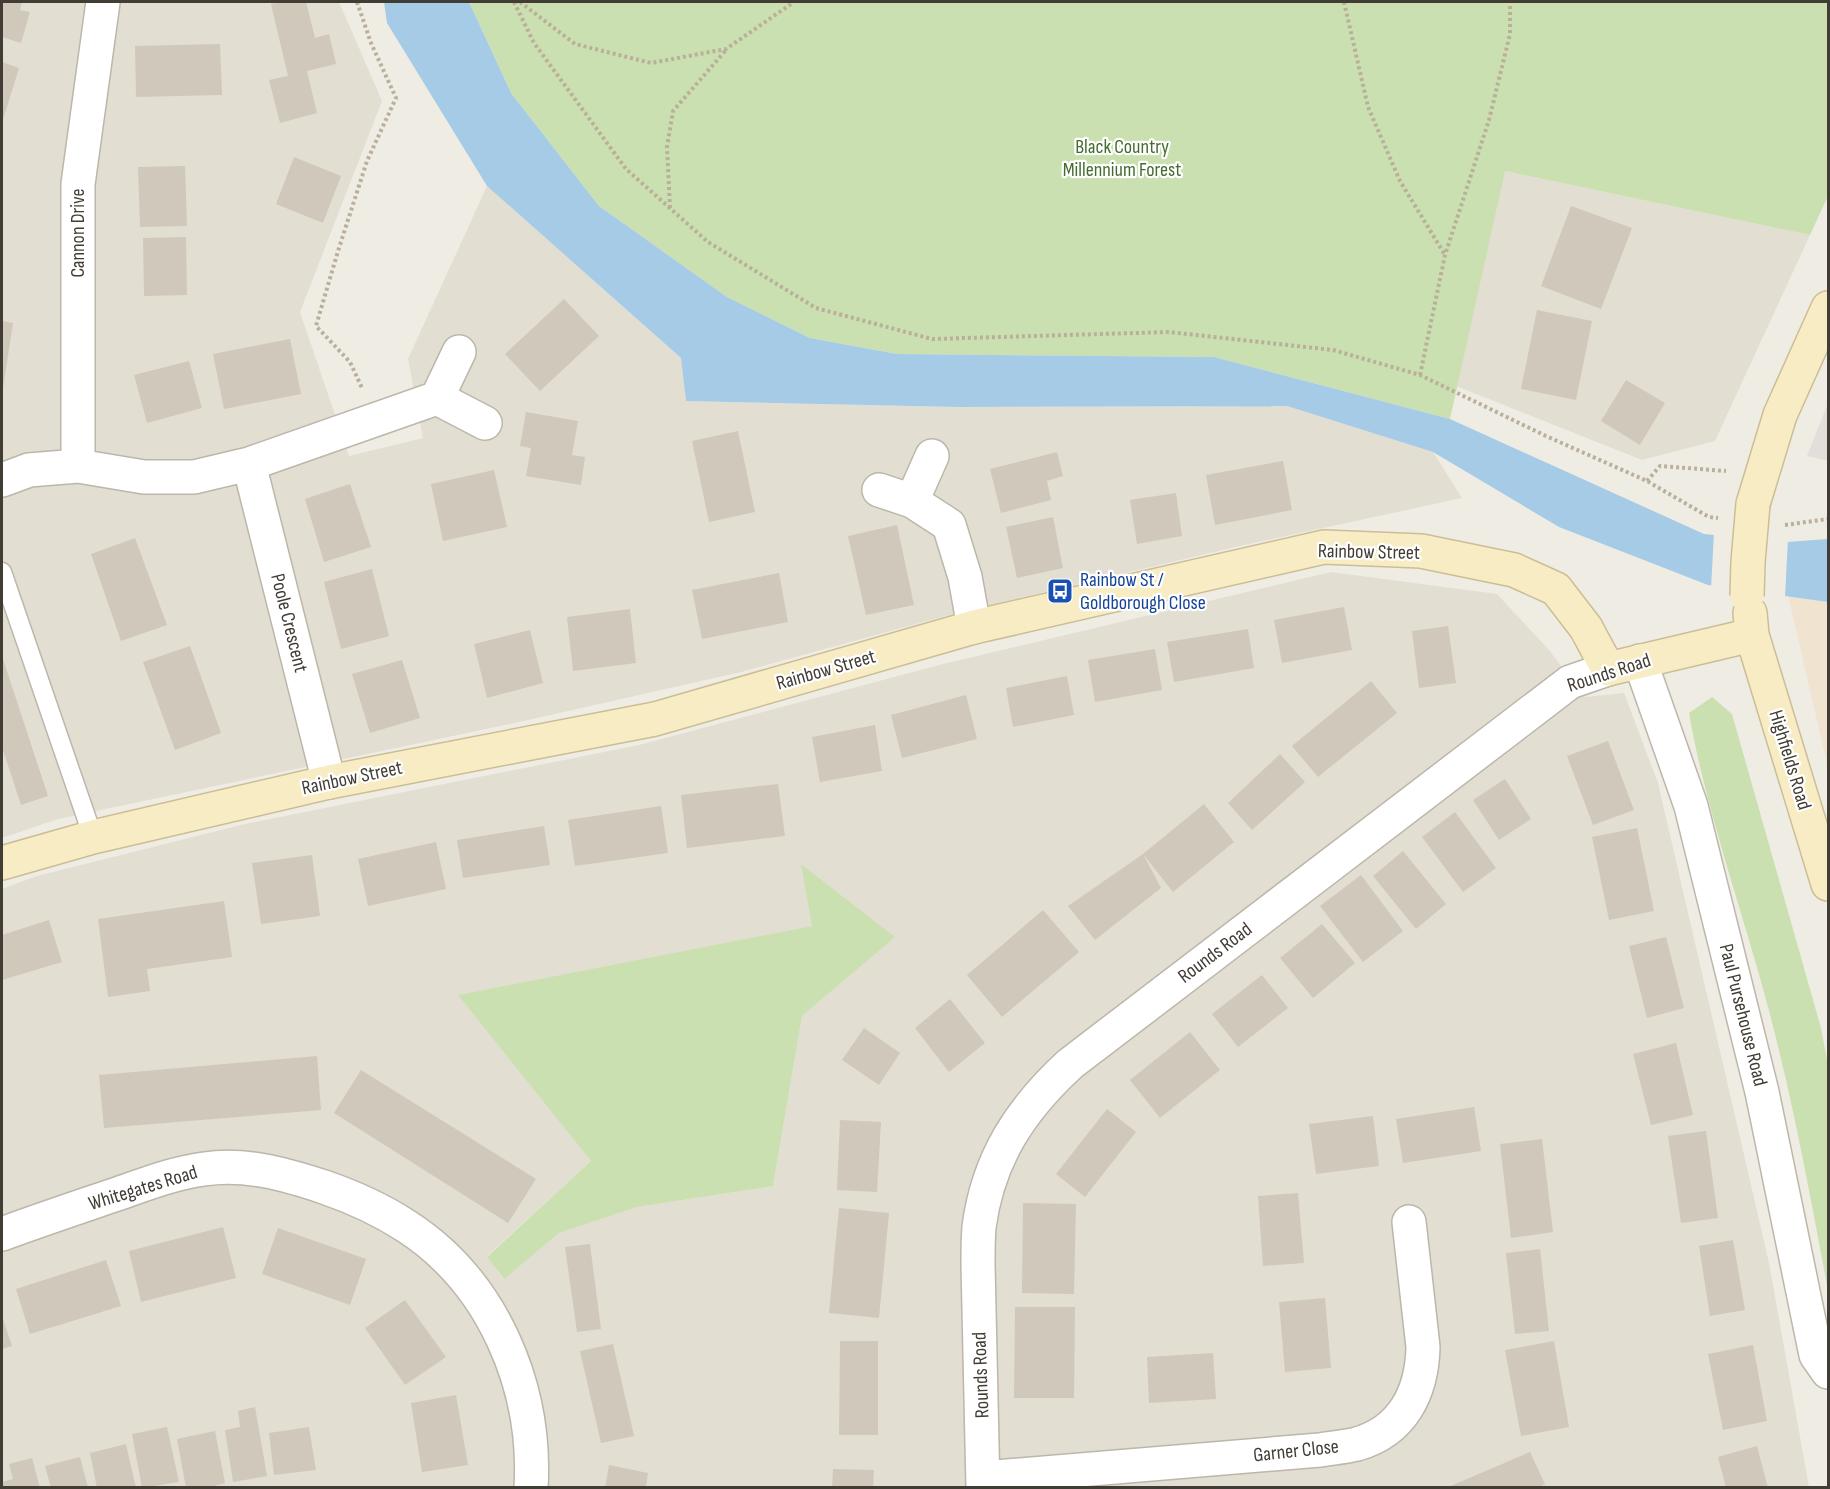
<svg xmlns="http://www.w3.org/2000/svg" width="1830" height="1489" viewBox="0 0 1830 1489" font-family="'Sofia Sans Condensed',sans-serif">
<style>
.residential{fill:#e3ded2;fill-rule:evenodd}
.commercial{fill:#f0e3d0}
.industrial{fill:#e2ded9}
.green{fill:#cae0b0}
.water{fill:#a5cbe7}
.pier{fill:#efece4}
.building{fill:#d0c8ba}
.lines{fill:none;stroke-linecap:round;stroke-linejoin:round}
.lane-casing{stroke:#bdb6aa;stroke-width:21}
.street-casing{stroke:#bdb6aa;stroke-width:36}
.secondary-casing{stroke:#cbbe97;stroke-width:36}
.path{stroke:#baaf9a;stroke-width:4;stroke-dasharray:3 3;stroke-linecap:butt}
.lane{stroke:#fff;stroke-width:18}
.street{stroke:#fff;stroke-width:33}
.secondary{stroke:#f8ecc5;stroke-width:33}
.secondary-bridge-casing{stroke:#cbbe97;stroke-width:36;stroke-linecap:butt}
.secondary-bridge{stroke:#f8ecc5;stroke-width:33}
.labels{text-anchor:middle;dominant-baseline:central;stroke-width:4.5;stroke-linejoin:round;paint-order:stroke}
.park-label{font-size:20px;fill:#456b2f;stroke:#fff}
.street-label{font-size:20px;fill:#413c34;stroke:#fff}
.transit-label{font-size:20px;fill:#164399;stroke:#fff;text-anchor:start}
</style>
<rect width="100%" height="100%" fill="#efece4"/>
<path class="residential" d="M2,2H339L382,101L300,312L349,456L423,438L408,359L487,186L681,358L686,401L959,407L1287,406L1433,452L1462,498L1240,546L960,612L741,672L515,723L58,819L2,838Z
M1505,171L1810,235L1715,441L1642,460L1441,380Z
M1331,572L1497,594L1549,650L1585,697L1624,693L1658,783L1769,1263L1809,1487L2,1488V889L37,876L245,824L639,745L943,664ZM802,865L894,937L802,1016L773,1186L637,1207L559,1233L503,1279L487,1256L591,1161L459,995L813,926Z"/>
<path class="commercial" d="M1788,595L1828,602V768Z"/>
<path class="industrial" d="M1828,403V461L1807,456Z"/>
<path class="green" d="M469,2H1828V196L1810,235L1505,171L1450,419L1214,357L897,354L810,338L727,297L599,206L511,93Z
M1712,697L1732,714L1821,1028L1828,1065V1291C1809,1188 1790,1085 1762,985C1737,895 1705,805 1689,713Z
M801,864L895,937L802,1016L773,1186L637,1207L559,1233L504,1279L487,1257L591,1161L458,995L812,926Z"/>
<path class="water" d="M384,2H469L511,93L599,206L727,297L810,338L897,354L1214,357L1450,419L1704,534L1787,542L1828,539V602L1708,585L1559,527L1433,452L1287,406L959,407L686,401L681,358L487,186L387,23Z"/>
<path class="pier" d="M1714,532L1788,538L1785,598L1711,589Z"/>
<path class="building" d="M2,2H22L20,10L30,12L21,43L2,37Z
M281,2H306L315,38L329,34L336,64L307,71L317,113L280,123L269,80L288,76L271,4Z
M220,44L222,95L136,97L135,46Z
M2,62L19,68L2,123Z
M294,157L341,176L323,223L276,204Z
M185,166L187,226L140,227L138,167Z
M1571,206L1632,228L1601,309L1541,286Z
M186,237L187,295L144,296L143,238Z
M564,299L599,336L540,391L505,354Z
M1537,310L1592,321L1576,400L1521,389Z
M2,321L13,323L3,388H2Z
M290,339L301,394L224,409L213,354Z
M189,361L202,408L147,423L134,375Z
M1626,380L1665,403L1640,445L1601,421Z
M526,412L578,421L572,455L585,457L581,485L526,476L531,448L520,446Z
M738,431L755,512L709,522L692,441Z
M1057,452L1063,476L1047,481L1051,500L1001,513L990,469Z
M1283,461L1292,510L1215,525L1206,475Z
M494,470L507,527L443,541L431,484Z
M350,484L371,547L324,562L305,499Z
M1176,493L1182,536L1137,544L1130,500Z
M1053,517L1063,568L1017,578L1006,527Z
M897,525L914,605L866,615L848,536Z
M135,538L167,625L121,641L91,554Z
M372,569L389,636L341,649L324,582Z
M779,573L788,622L702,639L692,590Z
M1344,607L1352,650L1282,663L1274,620Z
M630,609L636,663L573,671L567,617Z
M1448,626L1456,683L1419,688L1412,631Z
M1248,629L1254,668L1174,682L1167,642Z
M530,630L543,683L487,698L474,644Z
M190,646L221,733L175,750L143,662Z
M1155,649L1162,690L1095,702L1088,660Z
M2,656L48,796L21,805L2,747Z
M402,660L420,718L370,733L352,674Z
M1067,676L1074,715L1013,727L1006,688Z
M1371,681L1397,713L1318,777L1292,746Z
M966,695L977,739L902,758L891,715Z
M875,725L882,771L820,782L812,737Z
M1608,741L1634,810L1593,825L1567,756Z
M1280,754L1305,782L1252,830L1228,803Z
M1505,779L1531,819L1499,840L1473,800Z
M778,784L785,836L687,848L681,795Z
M1204,804L1234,842L1173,892L1143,854L1161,888L1095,940L1068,906L1143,854Z
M661,806L668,853L575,866L568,820Z
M1455,812L1496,868L1463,892L1422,837Z
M544,826L550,865L463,878L457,840Z
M1637,828L1654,911L1609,920L1592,837Z
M436,842L446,889L368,906L358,859Z
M1403,851L1446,904L1416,929L1373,876Z
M312,855L320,916L261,924L252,863Z
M1361,875L1403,931L1363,962L1320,906Z
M224,901L232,957L147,969L150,991L108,997L98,919Z
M1043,910L1079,952L1002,1017L967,975Z
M49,920L62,962L2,980V935Z
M1322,924L1355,963L1313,998L1280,958Z
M1666,937L1684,1008L1647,1018L1629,946Z
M1262,975L1288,1008L1238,1047L1212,1014Z
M950,999L985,1043L949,1072L915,1028Z
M864,1028L900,1053L879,1085L842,1060Z
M1190,1032L1220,1070L1160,1118L1130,1080Z
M1676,1043L1693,1115L1651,1125L1633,1054Z
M317,1056L321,1110L104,1128L99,1075Z
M361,1070L536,1179L508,1223L334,1113Z
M1474,1107L1481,1151L1403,1163L1396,1119Z
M1107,1109L1136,1132L1085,1197L1056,1174Z
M1373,1116L1379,1166L1316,1174L1309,1124Z
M840,1120L881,1122L877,1192L837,1190Z
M1706,1131L1718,1218L1681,1223L1668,1136Z
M1542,1139L1553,1232L1511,1238L1500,1144Z
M1298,1193L1304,1263L1263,1266L1258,1196Z
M1023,1203L1076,1204L1074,1294L1022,1293Z
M839,1208L889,1213L879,1318L829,1313Z
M223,1227L236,1278L141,1302L129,1251Z
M278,1228L366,1259L350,1305L262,1274Z
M1733,1240L1745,1310L1710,1316L1699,1246Z
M590,1244L601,1329L577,1332L565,1247Z
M1540,1249L1549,1331L1515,1334L1506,1253Z
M106,1260L121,1306L30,1334L16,1289Z
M1325,1298L1331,1368L1285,1372L1279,1302Z
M405,1300L446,1357L405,1385L365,1328Z
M1015,1307H1075L1074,1398H1014Z
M2,1316L12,1346L2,1349Z
M840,1341H878V1435H839Z
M1554,1341L1569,1427L1521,1436L1505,1350Z
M613,1344L634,1436L601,1443L580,1351Z
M1753,1345L1767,1421L1723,1430L1708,1354Z
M1213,1353L1216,1399L1149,1403L1147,1357Z
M456,1395L468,1465L422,1472L411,1403Z
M255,1407L267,1476L233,1482L225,1430L240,1427L238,1411Z
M167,1427L179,1482L142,1488L132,1434Z
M309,1427L316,1470L274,1475L269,1433Z
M215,1431L225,1483L206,1488H186L177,1439Z
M126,1444L136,1488H97L90,1453Z
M1757,1446L1768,1488H1726L1718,1457Z
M1530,1452L1545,1484L1537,1488H1446Z
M80,1457L88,1488H51L45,1466Z
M32,1458L40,1488H2V1482L13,1479L9,1464Z
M609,1465L648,1473L646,1488H605Z
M833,1469L874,1470L873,1488H832Z"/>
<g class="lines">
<g class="lane-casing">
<path id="lane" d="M2,572L93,837"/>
</g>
<g class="street-casing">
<path id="street" d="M459,352L437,398L485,423
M249,464L329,782
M78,466V184L103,2
M2,480L29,470L78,466L144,477H194L249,464L437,398
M879,490L912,501L949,525L965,577L974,627
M912,501L932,456
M1640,661L1691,806L1762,1092L1816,1355L1828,1372
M2,1234C40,1220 79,1207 117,1194C146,1184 174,1173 204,1169C246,1163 285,1174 324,1187C353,1197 380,1209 406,1226C493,1282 537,1387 531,1488
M984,1478L1320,1450C1332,1448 1345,1447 1357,1444C1403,1431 1422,1392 1423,1347L1409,1222
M983,1488L978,1264C978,1252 978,1239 979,1227C988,1159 1020,1110 1070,1064L1570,682L1608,669"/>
</g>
<g class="secondary-casing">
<path id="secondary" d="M1753,504L1780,415L1828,308
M1750,613L1752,635L1828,884
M2,863L93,837L329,782L655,719L974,627L1324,547L1421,551L1514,570L1556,589L1586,628L1608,669L1752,635"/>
</g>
<path class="path" d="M357,2L371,43L396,98L367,161L338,251L316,326L350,362L362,388
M514,2L534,43L626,169L708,242L816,308L932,339L1169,332L1333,350L1420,375L1546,436L1647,481L1709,517L1718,518
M520,2L575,44L651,63L726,49L794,2
M1344,2L1368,107L1400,181L1445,255
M670,208L667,147L673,111L726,50
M1420,375L1445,255L1489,120L1510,34V2
M1647,481L1660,466L1726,471
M1785,525L1828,519"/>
<use href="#lane" class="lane"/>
<use href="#street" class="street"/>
<use href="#secondary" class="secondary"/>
<g class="secondary-bridge-casing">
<path id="secondary-bridge" d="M1747,596L1748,562L1753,504"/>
</g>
<use href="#secondary-bridge" class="secondary-bridge"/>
</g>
<defs>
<g id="bus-square" transform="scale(1.35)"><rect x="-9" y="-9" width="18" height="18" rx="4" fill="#1a4fb4" stroke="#fff"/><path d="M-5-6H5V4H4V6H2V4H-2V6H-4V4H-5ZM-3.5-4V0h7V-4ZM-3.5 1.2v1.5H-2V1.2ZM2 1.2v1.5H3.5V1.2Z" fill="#fff"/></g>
</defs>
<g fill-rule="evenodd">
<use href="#bus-square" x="1060" y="591"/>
</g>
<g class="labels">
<g class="park-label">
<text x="1122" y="147">Black Country<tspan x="1122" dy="23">Millennium Forest</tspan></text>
</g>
<g class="street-label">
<text transform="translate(78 233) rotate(-90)">Cannon Drive</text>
<text transform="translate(1369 552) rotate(1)">Rainbow Street</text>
<text transform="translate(289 623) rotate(76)">Poole Crescent</text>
<text transform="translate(826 670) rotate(-16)">Rainbow Street</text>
<text transform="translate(1609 673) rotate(-18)">Rounds Road</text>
<text transform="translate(1790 760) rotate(73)">Highfields Road</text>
<text transform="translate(352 778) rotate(-12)">Rainbow Street</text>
<text transform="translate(1215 953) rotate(-37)">Rounds Road</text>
<text transform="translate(1743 1015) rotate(76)">Paul Pursehouse Road</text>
<text transform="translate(143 1188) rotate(-17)">Whitegates Road</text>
<text transform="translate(981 1375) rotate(-92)">Rounds Road</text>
<text transform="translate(1296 1451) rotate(-6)">Garner Close</text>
</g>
<g class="transit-label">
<text x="1080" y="580">Rainbow St /<tspan x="1080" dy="23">Goldborough Close</tspan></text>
</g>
</g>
<rect width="1830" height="1489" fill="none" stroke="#413c34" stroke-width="6"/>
</svg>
